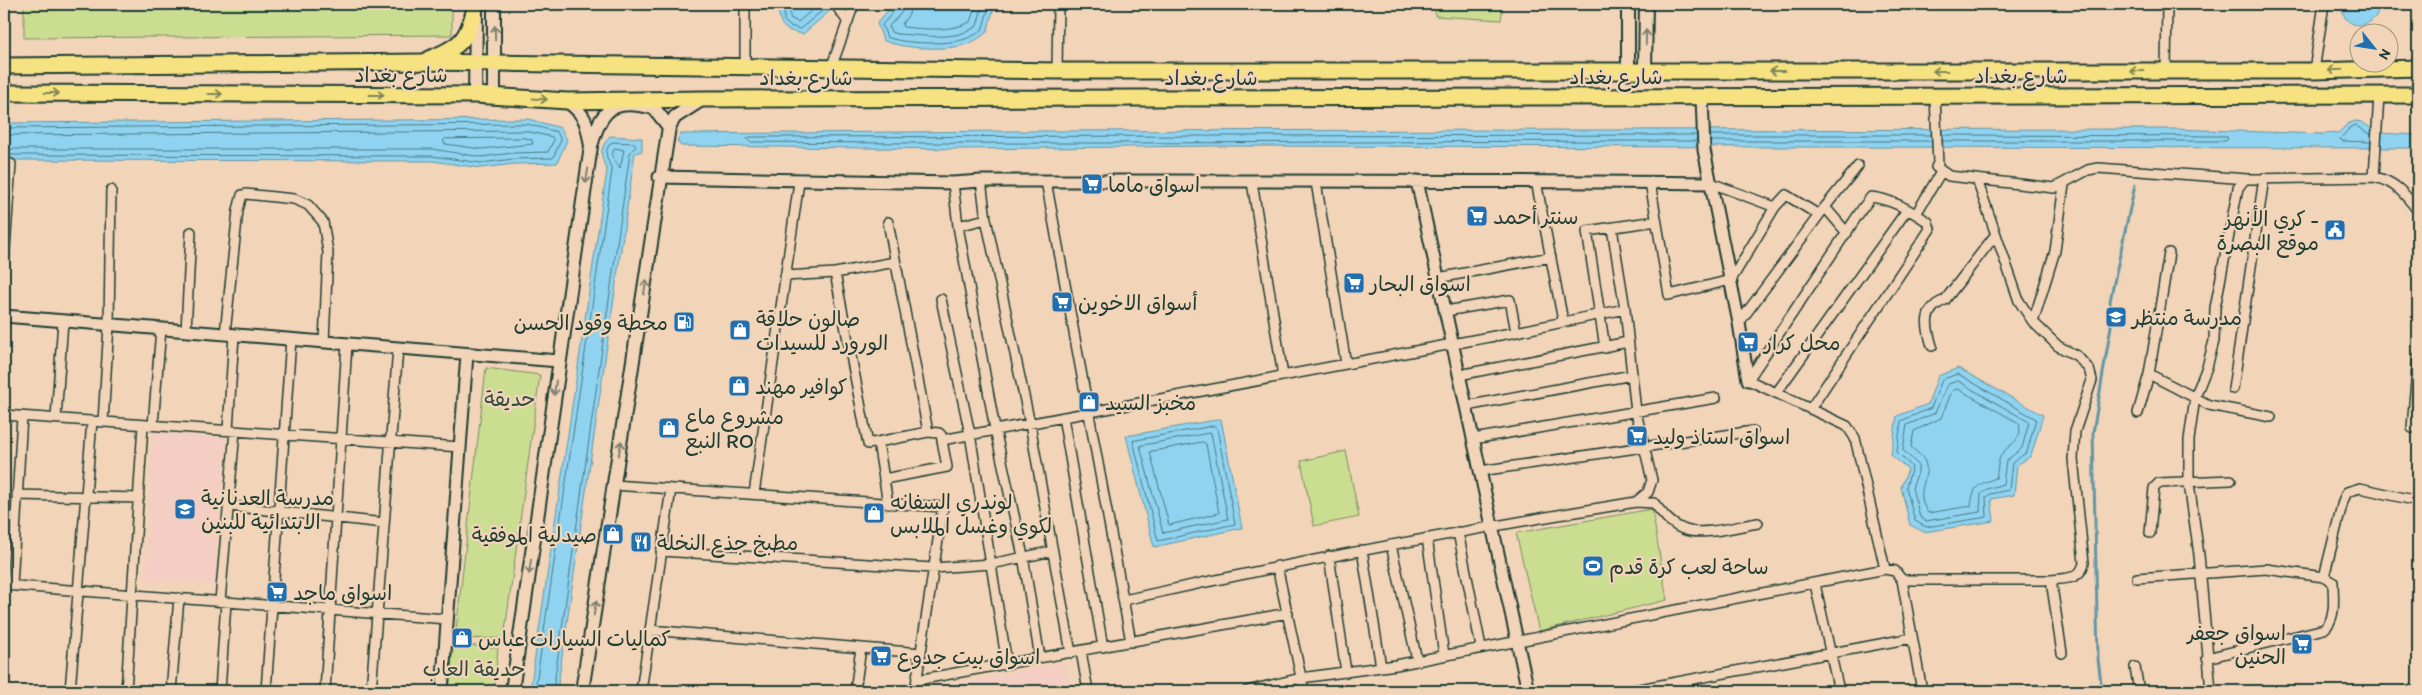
<svg xmlns="http://www.w3.org/2000/svg" width="2422" height="695" viewBox="0 0 2422 695" font-family="Itim,'Playpen Sans Arabic',sans-serif">
<style>
.built{fill:#f4cec2}
.green{fill:#cbdd91;stroke:#758d62}
.water{fill:#8fd3f1;stroke:#6297a5}
.lines{fill:none;stroke-linecap:round;stroke-linejoin:round}
.shore{stroke:#4c7980;stroke-width:1}
.stream{stroke:#6297a5;stroke-width:3}
.minor-casing{stroke:#1f3d34;stroke-width:12}
.tertiary-casing{stroke:#1f3d34;stroke-width:15}
.secondary-casing{stroke:#1f3d34;stroke-width:16}
.trunk-casing{stroke:#1f3d34;stroke-width:19}
.minor{stroke:#f2d4b8;stroke-width:9}
.tertiary{stroke:#f2d4b8;stroke-width:11}
.secondary{stroke:#f2d4b8;stroke-width:12}
.trunk{stroke:#f7e281;stroke-width:15}
.oneway{stroke:#7e816f}
.oneway2{stroke:#808757}
.labels{text-anchor:middle;dominant-baseline:central;stroke-width:4.5;stroke-linejoin:round;paint-order:stroke}
.street-label{font-size:21px;fill:#1f3d34;stroke:#f2d4b8}
.poi-label{font-size:21px;fill:#1f3d34;stroke:#f2d4b8;text-anchor:start}
.park-label{font-size:21px;fill:#304d3d;stroke:#f2d4b8}
</style>
<rect width="100%" height="100%" fill="#f2d4b8"/>
<filter id="ink" filterUnits="userSpaceOnUse"><feTurbulence type="fractalNoise" baseFrequency=".02" numOctaves="2"/><feDisplacementMap in="SourceGraphic" scale="10" xChannelSelector="R" yChannelSelector="G"/><feConvolveMatrix kernelMatrix="1 2 1 2 8 2 1 2 1" color-interpolation-filters="sRGB"/></filter>
<g filter="url(#ink)">
<path class="built" d="M153,432L226,438L215,585L145,580Z
M1065,662L1069,691H931V688Z"/>
<path class="green" d="M24,4H452V35L24,38Z
M1436,4H1503L1501,20L1435,16Z
M486,368L540,375L504,638L455,639Z
M1346,451L1359,517L1314,526L1301,461Z
M1652,509L1667,600L1539,631L1516,533Z
M453,644L498,648L494,691H449Z"/>
<path class="water" d="M780,4H825L832,9L803,34C783,30 780,28 778,7Z
M894,4H995L987,32C981,37 975,41 967,44C949,51 900,49 883,40L877,23Z
M2340,4H2380C2380,20 2359,33 2346,19C2343,15 2342,9 2340,4Z
M528,119L561,128L567,140L557,163L514,164L481,168L432,161L4,160V123Z
M2356,121L2362,122L2378,133L2418,135V148L1212,146L961,149L681,146L677,140L681,134L1014,131L2173,129L2324,134L2338,133L2349,123Z
M610,136L642,138V151L635,153L557,691H530L607,170C600,156 599,149 610,136Z
M1958,368L2043,415L2031,456L2017,465L2014,495L1991,499L1994,521L1924,532L1910,525L1901,487L1908,469L1891,455L1897,416L1928,404L1938,376Z
M1221,419L1242,528L1154,547L1126,436Z"/>
<g class="lines">
<path class="shore" d="M784,4V21L790,26L800,29L823,10V4
M790,4V18L798,22L816,7L817,4
M897,4L896,9L882,25L887,37C902,44 949,45 965,39C971,37 977,34 982,30L990,4
M904,4L902,12L889,26L891,32L897,34C922,35 955,42 977,26L983,4
M911,4L909,14L902,24L903,27C923,29 951,32 970,22L976,4
M4,128L527,124L557,132L561,140L553,158L513,159L481,163L432,156L4,155
M4,135L526,131L552,137L554,140L548,152L513,153L481,157L432,149H4
M1697,135L750,137L747,139L750,142C1065,145 1381,141 1697,141
M1710,135H1931
M1942,135L2226,136L2228,139L2226,141H1943
M525,138L532,140L533,144L481,149L445,144L443,141L445,139Z
M1711,141H1931
M2370,142L2342,141L2340,139L2349,129L2356,126L2371,135
M615,148L624,150L620,168L612,156Z
M1958,374L2036,419L2027,452L2012,463L2009,490L1990,494L1986,497L1987,517L1926,527L1915,521L1906,487L1912,467L1897,452L1901,421L1931,408L1942,380Z
M1958,381L2029,422L2022,448L2006,461L2003,484L1987,489L1981,494L1980,512L1926,521L1920,517L1912,488L1918,472V465L1903,450L1907,425L1935,413L1947,385Z
M1958,389L2019,423C2024,443 2006,444 2000,457C1997,464 1998,471 1996,478C1978,485 1974,484 1971,506L1928,513C1913,491 1931,478 1925,462C1922,455 1916,452 1911,447L1914,431L1941,418L1952,391Z
M1214,426L1217,428L1235,524L1158,541L1133,441Z
M1211,433L1228,519L1163,533L1140,446Z
M1203,442L1206,444L1219,513L1169,525L1150,452Z
M535,691L612,171C609,160 601,153 612,142L634,143L636,146L630,153L553,691"/>
<path class="stream" d="M2102,691L2098,659L2093,433L2111,326L2110,301L2135,185"/>
<g class="minor-casing">
<path id="minor" d="M745,4V67
M835,4L848,22
M831,68L854,4
M1057,71L1058,4
M2166,71L2167,4
M2314,71L2324,4
M1935,96L1938,164L1936,167L1949,176L2054,188L2088,170L2098,168L2247,179
M2374,177L2379,95
M981,181L986,219L1030,424L1071,653
M1046,181L1131,642
M1536,181L1563,321
M1252,182L1283,376
M1316,182L1346,364
M1650,182L1669,295L1731,280L1775,207L1786,195L1819,215
M953,183L958,226L995,429L1023,556L1040,658
M1711,183L1775,207
M1825,207L1847,233
M1916,214L1941,172
M888,222L928,432
M958,226L986,219
M1612,228L1625,309L1636,412L1652,480L1648,492L1636,502
M2169,253L2149,374L2209,405L2271,417
M4,263L11,164
M835,273L868,444L928,432L939,433L941,435L947,467L884,479
M785,276L835,273L895,262
M1438,278L1551,257
M941,299L970,434L1007,664
M1446,311L1510,300L1516,332
M2033,322L2055,251L2064,185
M1739,323L1825,207L1858,166
M186,331L191,232
M225,334L238,210L242,195L246,194L294,199L308,205L323,222L328,252L324,342
M1932,346C1926,326 1922,309 1945,300L1996,234
M1605,348L1587,231L1656,221
M1459,375L1628,342
M2233,389L2264,178
M1777,392L1907,210
M1466,406L1632,375
M1811,408L1930,229L1928,222C1912,211 1891,199 1871,197L1862,209L1748,380L1847,426L1855,438L1885,569
M2138,413L2149,374
M4,415L460,447
M1063,417L1103,647
M56,418L63,321
M103,422L109,325L111,190
M153,425L161,329
M2412,428L2418,357
M228,430L234,335
M1473,439L1716,398
M942,440L1516,332L1625,309
M878,442L888,504
M1480,471L1753,431
M613,485L943,507L915,691
M754,494L799,182
M17,495L139,498
M229,506L384,523
M1458,532L1481,647
M2150,533L2154,488L2159,483L2231,480
M1427,538L1444,655
M1391,545L1417,660
M1362,550L1381,667
M661,551L933,568L991,564L1053,551
M1329,556L1346,672
M1277,566L1304,691
M2324,577L2343,501L2347,492L2360,488L2418,501
M2137,578L2266,569L2324,577L2333,582C2333,598 2337,618 2324,629L2207,658
M1902,580H2051C2067,578 2080,580 2084,563L2073,459L2075,431L2092,380L2089,369L2077,356L2058,346L2033,322L2019,301L1977,180
M2051,580L2062,653
M1815,584L1839,691
M4,585L447,619
M12,585L22,416
M1124,600C1294,562 1464,530 1636,502L1654,503C1662,513 1670,524 1683,529C1701,537 1738,526 1758,523
M220,601L235,431
M650,630L921,653
M1081,651L1088,691
M2135,667L2139,691
M917,680L1288,613
M70,691L92,421
M126,691L143,425
M171,691L179,598
M220,691L226,602
M266,691L291,339
M325,691L347,344
M371,691L398,348
M641,691L671,489
M855,691L861,648
M1247,691L1301,678L1396,665L1885,569L1895,571L1902,580L1922,691
M1629,691L1912,638
M2026,691L2037,690
M2211,691L2199,555L2189,483V440L2195,397L2207,367L2214,341L2215,308L2238,188L2244,180L2248,179L2374,177C2395,181 2406,195 2418,211"/>
</g>
<g class="tertiary-casing">
<path id="tertiary" d="M1702,97L1704,150L1739,323L1748,380
M659,177L953,183L981,181C1225,181 1468,180 1711,183
M1417,181L1528,691
M4,316L559,361
M442,691L467,354"/>
</g>
<g class="secondary-casing">
<path id="secondary" d="M1628,4V71
M1645,71L1646,4
M475,95L476,14
M494,96V4
M592,143C602,106 616,98 654,108L669,127
M512,691L591,146C587,123 586,115 567,101
M582,691L669,127L675,117L703,99"/>
</g>
<g class="trunk-casing">
<path id="trunk" d="M429,59C463,46 468,38 476,4
M4,66L422,62L1057,71H2314L2418,68
M4,93L475,95L567,101L703,99L2418,95"/>
</g>
<use href="#minor" class="minor"/>
<use href="#tertiary" class="tertiary"/>
<use href="#secondary" class="secondary"/>
<use href="#trunk" class="trunk"/>
</g>
<defs><path id="oneway-shaft" d="M-6 0H5M1.5-3L5.5 0L1.5 3" fill="none" stroke-width="1.6" stroke-linecap="round" stroke-linejoin="round" transform="scale(1.25)"/></defs>
<g class="oneway">
<use href="#oneway-shaft" transform="translate(495 33) rotate(-91)"/>
<use href="#oneway-shaft" transform="translate(1646 37) rotate(-89)"/>
<use href="#oneway-shaft" transform="translate(587 176) rotate(99)"/>
<use href="#oneway-shaft" transform="translate(645 287) rotate(-82)"/>
<use href="#oneway-shaft" transform="translate(555 388) rotate(98)"/>
<use href="#oneway-shaft" transform="translate(620 448) rotate(-80)"/>
<use href="#oneway-shaft" transform="translate(530 567) rotate(98)"/>
<use href="#oneway-shaft" transform="translate(595 608) rotate(-81)"/>
</g>
<g class="oneway2">
<use href="#oneway-shaft" transform="translate(2335 70) rotate(178)"/>
<use href="#oneway-shaft" transform="translate(1777 71) rotate(-180)"/>
<use href="#oneway-shaft" transform="translate(1940 71) rotate(-180)"/>
<use href="#oneway-shaft" transform="translate(2137 71) rotate(-180)"/>
<use href="#oneway-shaft" transform="translate(52 93)"/>
<use href="#oneway-shaft" transform="translate(215 94)"/>
<use href="#oneway-shaft" transform="translate(377 95)"/>
<use href="#oneway-shaft" transform="translate(540 99) rotate(4)"/>
</g>
</g>
<defs>
<g id="supermarket-square" transform="scale(1.125)"><rect x="-9" y="-9" width="18" height="18" rx="4" fill="#1f6fb2" stroke="#f2d4b8"/><path d="M-6-5.5h2.5l.6 2H6L4.5 2H-2.5L-4.4-4H-6ZM-1.5 3.2a1.3 1.3 0 1 0 .1 0ZM3 3.2a1.3 1.3 0 1 0 .1 0Z" fill="#fff"/></g>
<g id="civic-square" transform="scale(1.125)"><rect x="-9" y="-9" width="18" height="18" rx="4" fill="#1f6fb2" stroke="#f2d4b8"/><path d="M-.6-6.5H3V-4.5H.6V-3L4-1V1h2V6H-6V1h2V-1L-.6-3ZM-1.2 2.5V6h2.4V2.5Z" fill="#fff"/></g>
<g id="school-square" transform="scale(1.125)"><rect x="-9" y="-9" width="18" height="18" rx="4" fill="#1f6fb2" stroke="#f2d4b8"/><path d="M0-5L7-2L0 1L-7-2ZM-4 1L0 2.5L4 1V4Q0 6-4 4Z" fill="#fff"/></g>
<g id="fuel-square" transform="scale(1.125)"><rect x="-9" y="-9" width="18" height="18" rx="4" fill="#1f6fb2" stroke="#f2d4b8"/><path d="M-5.5-6h7V0h2V4h1.3V-2.5L3-4.5l.8-.8L6-3V5H2.5V1h-1V6h-7ZM-4.2-4.7v3.2H.2V-4.7Z" fill="#fff"/></g>
<g id="shop-square" transform="scale(1.125)"><rect x="-9" y="-9" width="18" height="18" rx="4" fill="#1f6fb2" stroke="#f2d4b8"/><path d="M-5-2.5h2.3a2.7 3.5 0 0 1 5.4 0H5L5.5 6h-11ZM-1.5-2.5h3a1.5 2.3 0 0 0-3 0Z" fill="#fff"/></g>
<g id="restaurant-square" transform="scale(1.125)"><rect x="-9" y="-9" width="18" height="18" rx="4" fill="#1f6fb2" stroke="#f2d4b8"/><path d="M-5-6h1v4h1v-4h1v4h1v-4h1v5L-1.5 .5V6h-2V.5L-5-1ZM5-6V6H3V1.5H1.5Q1.5-4 5-6Z" fill="#fff"/></g>
<g id="stadium-square" transform="scale(1.125)"><rect x="-9" y="-9" width="18" height="18" rx="4" fill="#1f6fb2" stroke="#f2d4b8"/><path d="M0-5a6.5 5 0 1 0 0 10a6.5 5 0 1 0 0-10ZM-3.5-1.8h7v3.6h-7Z" fill="#fff"/></g>
</defs>
<g fill-rule="evenodd">
<use href="#supermarket-square" x="1092" y="184"/>
<use href="#supermarket-square" x="1477" y="216"/>
<use href="#civic-square" x="2335" y="230"/>
<use href="#supermarket-square" x="1354" y="283"/>
<use href="#supermarket-square" x="1062" y="302"/>
<use href="#school-square" x="2116" y="317"/>
<use href="#fuel-square" x="684" y="322"/>
<use href="#shop-square" x="740" y="330"/>
<use href="#supermarket-square" x="1748" y="342"/>
<use href="#shop-square" x="739" y="386"/>
<use href="#shop-square" x="1089" y="402"/>
<use href="#shop-square" x="669" y="428"/>
<use href="#supermarket-square" x="1637" y="436"/>
<use href="#school-square" x="185" y="509"/>
<use href="#shop-square" x="874" y="513"/>
<use href="#shop-square" x="613" y="534"/>
<use href="#restaurant-square" x="641" y="542"/>
<use href="#stadium-square" x="1593" y="566"/>
<use href="#supermarket-square" x="277" y="592"/>
<use href="#shop-square" x="462" y="638"/>
<use href="#supermarket-square" x="2302" y="644"/>
<use href="#supermarket-square" x="881" y="656"/>
</g>
<g class="labels">
<g class="street-label">
<text x="401" y="74">شارع بغداد</text>
<text x="2021" y="75">شارع بغداد</text>
<text x="1616" y="76">شارع بغداد</text>
<text x="806" y="77">شارع بغداد</text>
<text x="1211" y="77">شارع بغداد</text>
</g>
<g class="poi-label">
<text x="1108" y="184">اسواق ماما</text>
<text x="1493" y="216">سنتر أحمد</text>
<text x="2319" y="218" text-anchor="end">كري الأنهر -<tspan x="2319" dy="24">موقع البصرة</tspan></text>
<text x="1370" y="283">اسواق البحار</text>
<text x="1078" y="302">أسواق الاخوين</text>
<text x="2132" y="317">مدرسة منتظر</text>
<text x="756" y="318">صالون حلاقة<tspan x="756" dy="24">الورورد للسيدات</tspan></text>
<text x="668" y="322" text-anchor="end">محطة وقود الحسن</text>
<text x="1764" y="342">محل كرار</text>
<text x="755" y="386">كوافير مهند</text>
<text x="1105" y="402">مخبز السيد</text>
<text x="685" y="416">مشروع ماع<tspan x="685" dy="24">النبع RO</tspan></text>
<text x="1653" y="436">اسواق استاذ وليد</text>
<text x="201" y="497">مدرسة العدنانية<tspan x="201" dy="24">الابتدائية للبنين</tspan></text>
<text x="890" y="501">لوندري السفانه<tspan x="890" dy="24">لكوي وغسل الملابس</tspan></text>
<text x="597" y="534" text-anchor="end">صيدلية الموفقية</text>
<text x="657" y="542">مطبخ جذع النخلة</text>
<text x="1609" y="566">ساحة لعب كرة قدم</text>
<text x="293" y="592">اسواق ماجد</text>
<text x="2286" y="632" text-anchor="end">اسواق جعفر<tspan x="2286" dy="24">الحنين</tspan></text>
<text x="478" y="638">كماليات السيارات عباس</text>
<text x="897" y="656">اسواق بيت جدوع</text>
</g>
<g class="park-label">
<text x="510" y="398">حديقة</text>
<text x="474" y="668">حديقة العاب</text>
</g>
</g>
<rect width="2422" height="695" fill="none" stroke="#f2d4b8" stroke-width="20"/>
<rect x="10" y="10" width="2402" height="675" fill="none" stroke="#1f3d34" stroke-width="2" filter="url(#ink)"/>
<g transform="translate(2374 48) rotate(120)"><circle r="24" fill="#f2d4b8" stroke="#9e9883"/>
<path d="M0-4L9 19L0 12L-9 19Z" fill="#1f6fb2"/>
<text y="-8" font-size="14" font-weight="bold" text-anchor="middle" fill="#1f3d34">N</text>
</g>
</svg>
